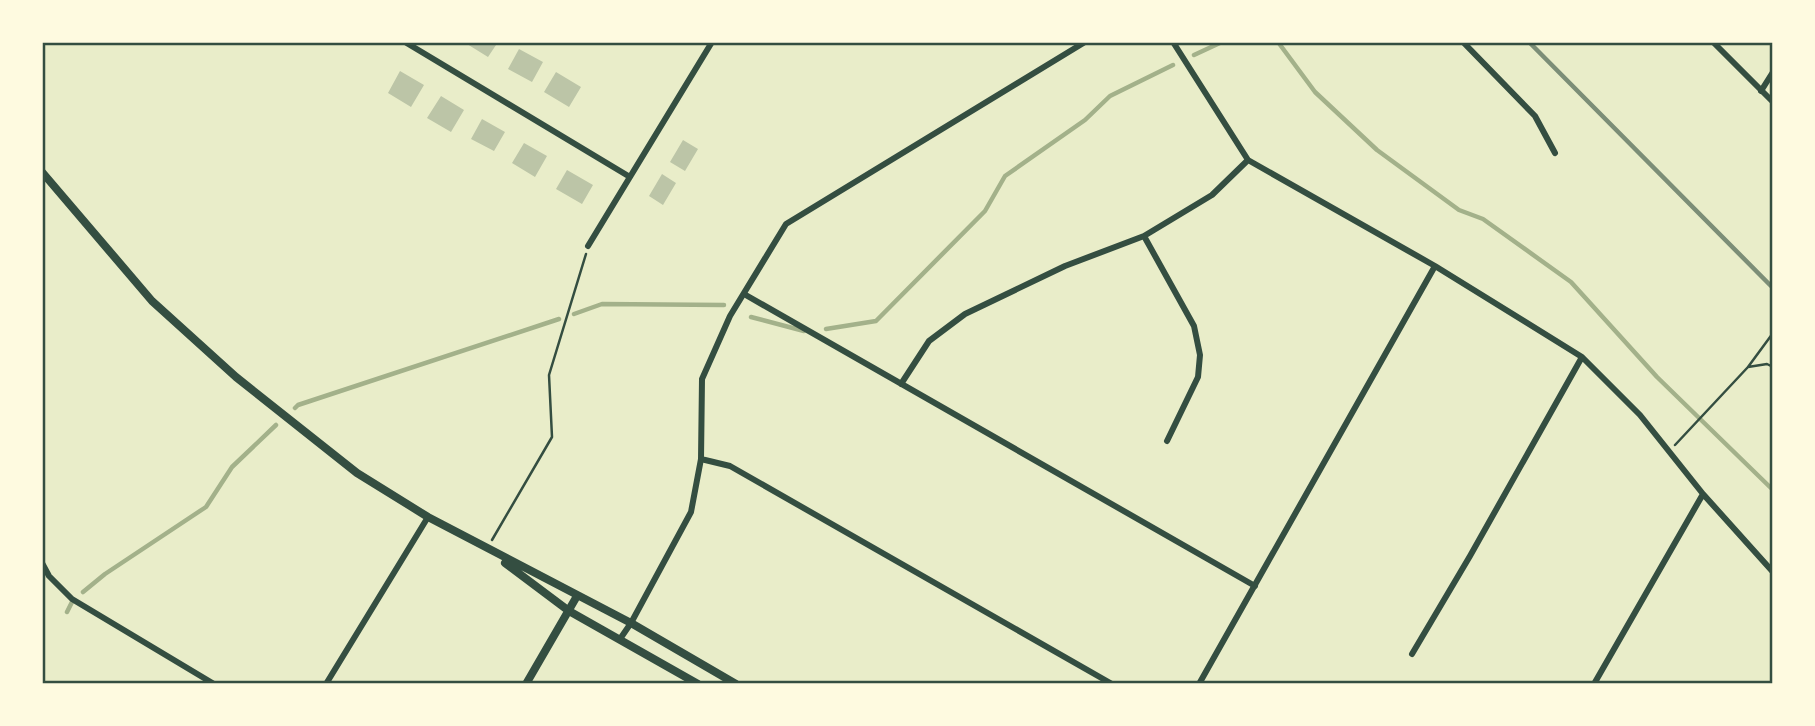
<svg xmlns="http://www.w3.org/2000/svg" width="1815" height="726" viewBox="0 0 1815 726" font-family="Signika,sans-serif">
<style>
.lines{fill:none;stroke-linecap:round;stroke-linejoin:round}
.stream{stroke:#a3b18a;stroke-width:4.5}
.building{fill:#bcc5a7}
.path{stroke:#344e41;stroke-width:2.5}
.minor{stroke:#344e41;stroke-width:6}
.tertiary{stroke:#344e41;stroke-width:8}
.rail{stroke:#7c8e77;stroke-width:4.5}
.neatline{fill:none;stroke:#344e41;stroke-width:2.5}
</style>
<rect width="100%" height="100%" fill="#e9edc9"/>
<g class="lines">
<path class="stream" d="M1278,42L1315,92L1377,150L1459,210L1483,219L1571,282L1657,377L1773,490
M1194,55L1222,42
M574,314L602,304L724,305
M751,317L804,331
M826,329L876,321L985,211L1005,176L1085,120L1110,96L1173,65
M295,408L298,405L559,319
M83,592L105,574L206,507L232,467L276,425
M67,612L73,600"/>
</g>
<path class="building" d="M468,42H498L488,57L467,44Z
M519,49L543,62L532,82L508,69Z
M400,71L424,85L411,107L388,93Z
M556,72L581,87L569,107L544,92Z
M441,96L464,110L451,132L427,118Z
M482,119L505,132L494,151L471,139Z
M683,140L698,149L685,171L670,162Z
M524,143L547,156L535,177L512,163Z
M567,170L593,185L582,204L556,189Z
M662,174L676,183L663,205L649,196Z"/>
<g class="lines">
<path class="path" d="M1748,367L1773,333
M1675,445L1748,367L1767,364L1773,367
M492,540L552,437L549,375L586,254"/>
<path class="minor" d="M405,42L630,177
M1173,42L1248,160L1435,266L1582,357L1640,415L1703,494L1773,572
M1463,42L1535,116L1555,153
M1713,42L1773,102
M1761,91L1773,72
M1144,236L1194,326L1200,355L1198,377L1167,441
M588,246L712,42
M744,294L1255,586
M901,384L929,341L965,314L1065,266L1144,236L1212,195L1248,160
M701,459L730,466L1112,684
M42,563L49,576L72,599L214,684
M620,639L631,623L691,512L701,459L702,379L730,316L786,224L1085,42
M1412,654L1470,556L1582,357
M326,684L428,517
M1199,684L1435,266
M1594,684L1703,494"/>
<path class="tertiary" d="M42,172L152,301L236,377L357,473L428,517L631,623L736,684
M505,563L569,611L698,684
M526,684L577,596"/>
<path class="rail" d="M1529,42L1773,288"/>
</g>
<rect width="1815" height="726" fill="none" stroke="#fefae0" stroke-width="88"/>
<rect x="44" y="44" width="1727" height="638" class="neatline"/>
</svg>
